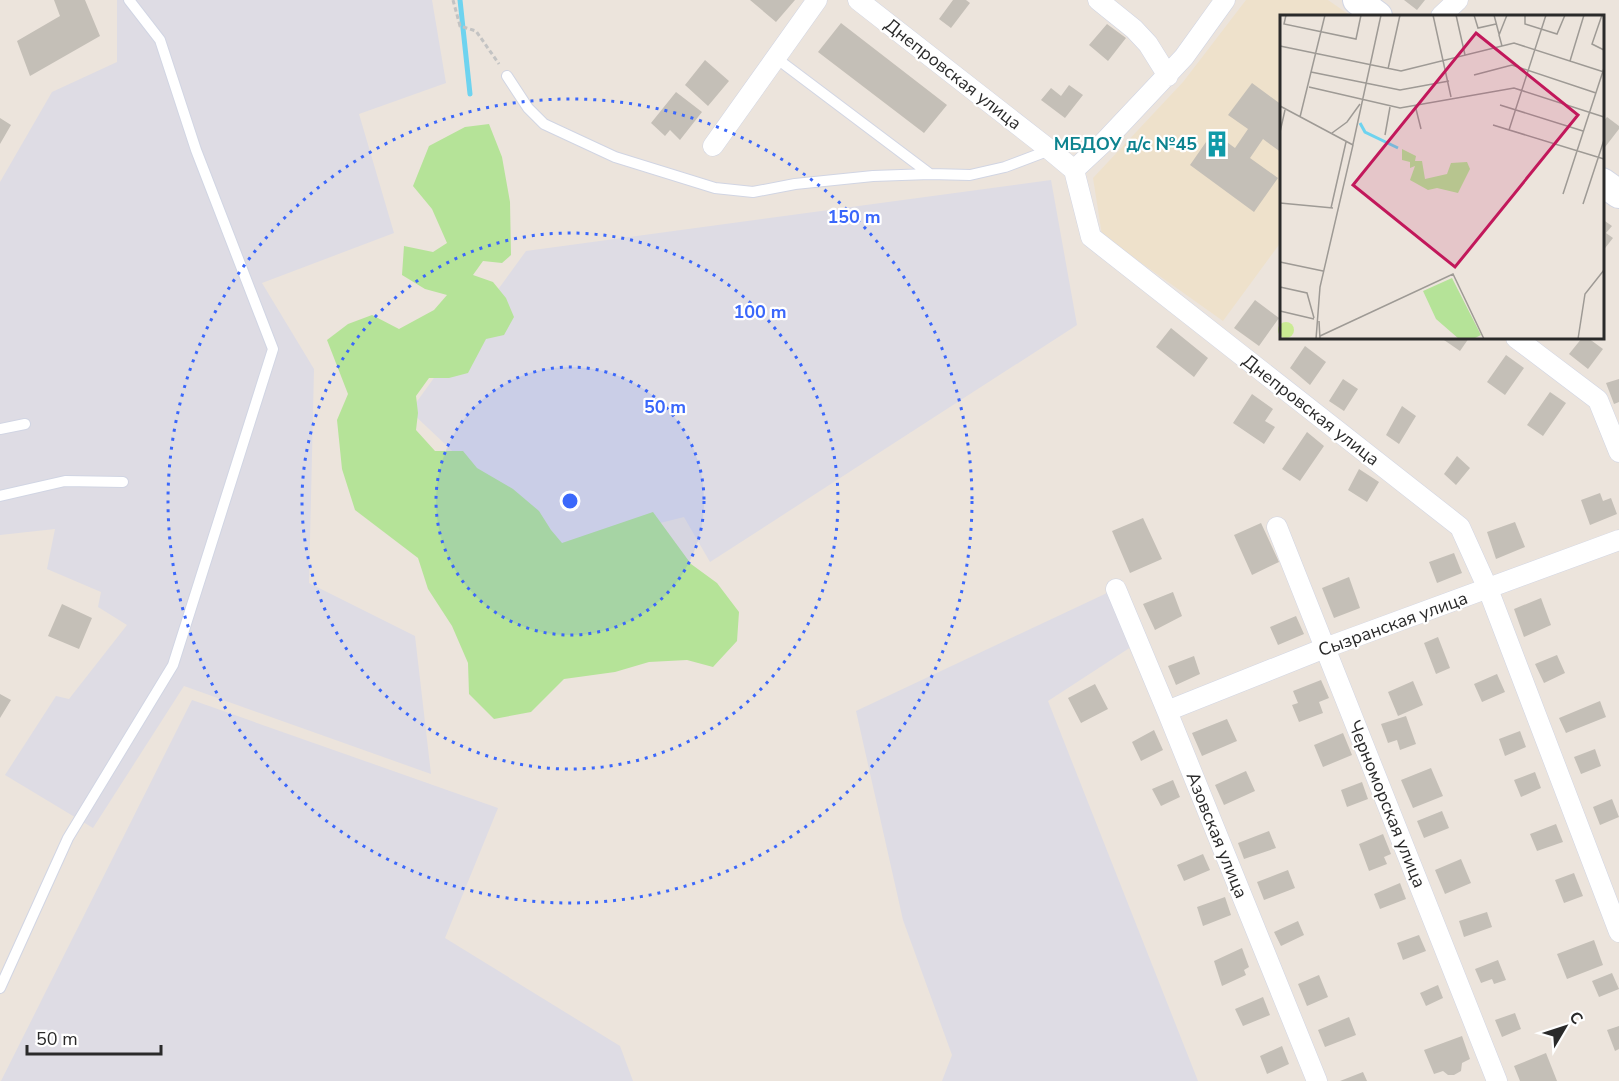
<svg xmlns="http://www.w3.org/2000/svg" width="1619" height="1081" viewBox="0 0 1619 1081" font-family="'Nunito Sans',sans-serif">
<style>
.industrial{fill:#dedce4}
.education{fill:#eee1cb}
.green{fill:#b5e398}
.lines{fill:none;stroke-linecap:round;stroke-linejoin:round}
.stream{stroke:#6ed3ef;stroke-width:5}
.building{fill:#c4bfb7}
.lane-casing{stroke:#d1d5e3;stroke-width:12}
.street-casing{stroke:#d1d5e3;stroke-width:21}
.secondary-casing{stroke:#d1d5e3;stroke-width:30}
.path{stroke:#c3c3c3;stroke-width:3;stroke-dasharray:4.5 3;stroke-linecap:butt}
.lane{stroke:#fff;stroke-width:10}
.street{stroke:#fff;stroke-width:20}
.secondary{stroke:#fff;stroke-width:28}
.ring{fill:none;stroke:#3a67fb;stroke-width:3;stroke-dasharray:3 6}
.labels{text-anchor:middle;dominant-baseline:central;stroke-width:4.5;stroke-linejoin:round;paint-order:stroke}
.street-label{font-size:18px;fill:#2a2a2a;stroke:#fff}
.culture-label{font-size:18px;font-weight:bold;fill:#0d838f;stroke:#fff;text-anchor:end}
.inset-river{fill:none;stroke:#6ed3ef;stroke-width:3}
.inset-road{fill:none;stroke:#9e9a95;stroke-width:1.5}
.view{fill:#c2185b;fill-opacity:0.15;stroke:#c2185b;stroke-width:3}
.inset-edge{fill:none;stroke:#2a2a2a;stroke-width:3}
.centre{fill:#3a67fb;stroke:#fff;stroke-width:3}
.ring-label{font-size:18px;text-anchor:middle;font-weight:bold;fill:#3a67fb;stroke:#fff;stroke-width:4.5;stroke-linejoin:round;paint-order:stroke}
</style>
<rect width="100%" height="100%" fill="#ece4dc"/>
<path class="industrial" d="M117,0H432L446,83L359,114L394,233L262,283L314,369L309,583L415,636L431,774L184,686L93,828L5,775L56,696L69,699L127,625L98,607L101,592L47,569L55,529L0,535V182L52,92L117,62Z
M1051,180L1077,325L710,562L684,517L556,549L410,411L526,251Z
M1107,593L1134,645L1048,701L1198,1081H942L952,1055L903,920L856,711Z
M192,700L498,808L445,938L620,1046L633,1081H1Z"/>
<path class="education" d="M1246,0H1328L1351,16H1282L1281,242L1223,321L1102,235L1093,178L1183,82Z"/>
<path class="green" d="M489,124L502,157L510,202L511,255L502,263L483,261L473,275L493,282L506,298L514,317L504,335L486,339L468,373L449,378H429L416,396L418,413L416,430L435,451H463L477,468L513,489L539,511L551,530L562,543L653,512L691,564L717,583L739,612L737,641L713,667L687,660L649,662L615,672L564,679L531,712L494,719L469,694L468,663L452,626L428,589L418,558L355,510L342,469L337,420L348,394L327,340L348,324L372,315L399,329L434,310L447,295L425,289L402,275L404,246L433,252L447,243L432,209L413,186L429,146L465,127Z"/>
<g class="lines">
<path class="stream" d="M460,0L470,94"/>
</g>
<path class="building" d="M54,0H85L100,36L30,76L17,41L60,16Z
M750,0H795L776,22Z
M953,0H966L970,3L951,28L939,19Z
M1404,0H1425L1417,10Z
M841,23L947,105L924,133L818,52Z
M1107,24L1126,38L1108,61L1089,45Z
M705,60L729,81L708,106L685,85Z
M1252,83L1282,105V153L1263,139L1250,158L1278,178L1254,212L1190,165L1213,132L1235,148L1248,129L1228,115Z
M1069,85L1083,95L1065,118L1041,100L1051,88L1061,96Z
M676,92L702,112L680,140L670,130L665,136L651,123Z
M1607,117L1619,126V129L1602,151V123Z
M0,118L11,125L0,144Z
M1602,219L1612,226L1606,233L1613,238L1602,252Z
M1255,300L1279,318L1259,346L1234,328Z
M1171,328L1208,358L1194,377L1156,347Z
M1445,338H1469L1460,351L1444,340Z
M1582,338H1588L1603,349L1588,369L1569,354Z
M1305,346L1326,362L1310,385L1290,368Z
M1506,355L1524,368L1505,395L1487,382Z
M1343,379L1358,389L1344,411L1329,401Z
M1619,379V402L1614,404L1606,383Z
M1550,392L1566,403L1543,436L1527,425Z
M1252,394L1273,409L1265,421L1275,427L1264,444L1233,423Z
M1402,406L1416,416L1399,444L1386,435Z
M1307,432L1324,446L1300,481L1282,469Z
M1457,456L1470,468L1456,485L1444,474Z
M1359,469L1379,482L1367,502L1348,490Z
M1600,493L1603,501L1611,498L1617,514L1590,525L1581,500Z
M1143,518L1162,559L1130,573L1112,531Z
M1515,522L1525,547L1496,559L1487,532Z
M1261,523L1279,562L1252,575L1234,535Z
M1454,553L1462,573L1437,583L1429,562Z
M1349,577L1360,608L1334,618L1322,588Z
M1173,592L1182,616L1155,630L1143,604Z
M1541,598L1551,625L1524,637L1514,609Z
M62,604L92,618L79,649L48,636Z
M1296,616L1304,634L1278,645L1270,627Z
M1438,637L1450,668L1436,674L1424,643Z
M1557,655L1565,673L1544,683L1535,664Z
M1194,656L1200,674L1176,685L1168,666Z
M1497,674L1505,692L1482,702L1474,684Z
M1321,680L1329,698L1319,702L1323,713L1299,722L1292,705L1298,703L1293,691Z
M1413,681L1423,705L1398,716L1388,692Z
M1095,684L1108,709L1081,723L1068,698Z
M0,694L11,700L0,718Z
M1600,701L1606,717L1566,733L1559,718Z
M1406,716L1416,744L1400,750L1397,740L1388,743L1381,724Z
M1227,719L1237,741L1202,756L1192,733Z
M1154,730L1163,750L1141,761L1132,742Z
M1520,731L1526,747L1505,756L1499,739Z
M1343,733L1352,755L1323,767L1314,745Z
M1595,749L1601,766L1581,774L1574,757Z
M1431,768L1443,796L1413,808L1401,780Z
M1246,771L1255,791L1224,805L1215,785Z
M1535,772L1541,788L1521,797L1514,780Z
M1173,780L1180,797L1161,806L1152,789Z
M1362,782L1368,799L1347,807L1341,790Z
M1612,799L1619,817L1600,825L1593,807Z
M1442,811L1449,828L1424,838L1417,821Z
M1556,824L1563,842L1537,851L1530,834Z
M1269,831L1276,848L1244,859L1238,843Z
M1383,834L1391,854L1384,857L1387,864L1369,871L1359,844Z
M1203,854L1210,870L1184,881L1177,865Z
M1461,859L1471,883L1445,894L1435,870Z
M1288,870L1295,888L1264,900L1257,882Z
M1574,873L1583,896L1564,903L1555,880Z
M1400,883L1406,899L1380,909L1374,894Z
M1225,897L1231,915L1203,926L1197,907Z
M1487,912L1492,927L1464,937L1459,921Z
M1298,921L1304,935L1281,946L1274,932Z
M1419,935L1426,951L1403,960L1397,943Z
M1594,940L1603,965L1567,979L1557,954Z
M1242,948L1249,967L1244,970L1246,975L1222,986L1214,961Z
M1498,960L1506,980L1494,984L1492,979L1481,983L1475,969Z
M1612,973L1619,989L1599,997L1592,981Z
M1319,975L1328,997L1307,1006L1298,984Z
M1438,985L1443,998L1426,1006L1420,993Z
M1263,997L1270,1015L1243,1026L1235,1009Z
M1515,1013L1521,1029L1502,1037L1495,1020Z
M1349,1017L1356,1035L1325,1047L1318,1030Z
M1619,1026V1049L1615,1051L1607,1030Z
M1462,1036L1470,1059L1462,1063L1461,1071L1454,1075H1448L1443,1071L1434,1074L1424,1050Z
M1282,1046L1289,1064L1267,1074L1260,1056Z
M1546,1053L1557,1081H1520L1514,1066Z
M1363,1072L1367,1081H1340Z"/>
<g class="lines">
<g class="lane-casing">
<path id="lane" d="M776,58L930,174L970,175L1005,167L1050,150
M507,76L528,108L544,124L615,157L715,188L753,192L795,184L873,176L930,174
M0,429L25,424
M0,496L65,481L123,482
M0,988L68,838L173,665L273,349L196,150L160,40L129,0"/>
</g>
<g class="street-casing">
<path id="street" d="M858,0L1050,150L1074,170L1091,237L1460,527L1488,589L1619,932
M1098,0L1134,29L1148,44L1168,76
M1441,16L1458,0
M713,146L817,0
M1074,170L1104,142L1184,57L1225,0
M1516,338L1598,400L1619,452
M1277,527L1497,1081
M1116,589L1167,711L1317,1081
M1167,711L1325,648L1619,540"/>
</g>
<g class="secondary-casing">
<path id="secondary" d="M1357,0L1378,16
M1602,182L1619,194"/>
</g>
<path class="path" d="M453,0L460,26L476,31L499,64"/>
<use href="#lane" class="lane"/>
<use href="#street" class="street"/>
<use href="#secondary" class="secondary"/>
</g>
<circle cx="570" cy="501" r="134" fill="#3a67fb" fill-opacity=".12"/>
<g class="ring">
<circle cx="570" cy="501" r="134"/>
<circle cx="570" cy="501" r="268"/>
<circle cx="570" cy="501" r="402"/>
</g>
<defs>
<g id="building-bare" transform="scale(2.07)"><path d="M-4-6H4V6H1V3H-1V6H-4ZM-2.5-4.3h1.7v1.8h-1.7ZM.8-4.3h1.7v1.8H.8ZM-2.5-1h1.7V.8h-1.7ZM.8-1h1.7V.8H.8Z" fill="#0f9aa8" stroke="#fff" stroke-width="2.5" paint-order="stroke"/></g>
</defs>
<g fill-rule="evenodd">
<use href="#building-bare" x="1217" y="144"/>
</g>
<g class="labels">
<g class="street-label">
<text transform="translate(953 74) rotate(38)">Днепровская улица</text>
<text transform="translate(1311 410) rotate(38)">Днепровская улица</text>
<text transform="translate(1393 624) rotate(-20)">Сызранская улица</text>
<text transform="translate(1387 804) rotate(68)">Черноморская улица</text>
<text transform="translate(1217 835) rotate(68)">Азовская улица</text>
</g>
<g class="culture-label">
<text x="1197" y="144">МБДОУ д/с №45</text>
</g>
</g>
<g transform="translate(1280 15)">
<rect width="324" height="324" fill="#ece4dc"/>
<path d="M122,134L136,141L135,146H142L145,164L167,159L171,148L187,147L190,154L178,178L157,173L148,175L130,165L135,151L130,153V147L122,145ZM172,263L201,320L193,324H179L156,304L143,276Z" fill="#b5e398"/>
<path d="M-2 315a8 8 0 1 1 16 0a8 8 0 1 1-16 0Z" fill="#caeb93"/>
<path class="inset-river" d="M80,108L85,117L118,133"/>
<path class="inset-road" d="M6,0L4,9L76,24L81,0M153,0L171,82M176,0L185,40M194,0L198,13L216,9M214,0L219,19M245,0V9L277,19L285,0M322,0L312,29L324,35M0,31L121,56L234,28L324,57M222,31L219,20L227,0M290,46L304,0M108,54L120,0M31,57L120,75L169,66M194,60L232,50L316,78M29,72L120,93L234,73L324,102M135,90L141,114M220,90L303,116M0,91L73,130L40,272L36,324M20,102L45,0M213,110L324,144M229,115L266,0M0,117L5,95M52,118L67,107L80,89M105,120L110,92M73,129L101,0M283,179L324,53M0,188L53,193M303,189L324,125M51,193L66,127M0,247L43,256M0,272L27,278L34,303M0,296L34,304M39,306L40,324M40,321L173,259L204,324M298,324L305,279L324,255"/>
<path class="view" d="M196,18L298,100L175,252L73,170Z"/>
<rect width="324" height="324" class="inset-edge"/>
</g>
<circle cx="570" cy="501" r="9" class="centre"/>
<g class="ring-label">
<text x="854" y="223">150 m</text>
<text x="760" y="318">100 m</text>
<text x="665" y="413">50 m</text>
</g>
<g transform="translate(1565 1027) rotate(51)" stroke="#ffffff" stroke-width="4.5" paint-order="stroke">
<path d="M0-4.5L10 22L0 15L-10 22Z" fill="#2a2a2a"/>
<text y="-9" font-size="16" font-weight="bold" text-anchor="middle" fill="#2a2a2a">С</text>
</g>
<path d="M27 1045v9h134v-9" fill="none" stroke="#2a2a2a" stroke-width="3"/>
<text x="36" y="1045" font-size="18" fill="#2a2a2a" stroke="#ffffff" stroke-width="4.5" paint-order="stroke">50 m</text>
</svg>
